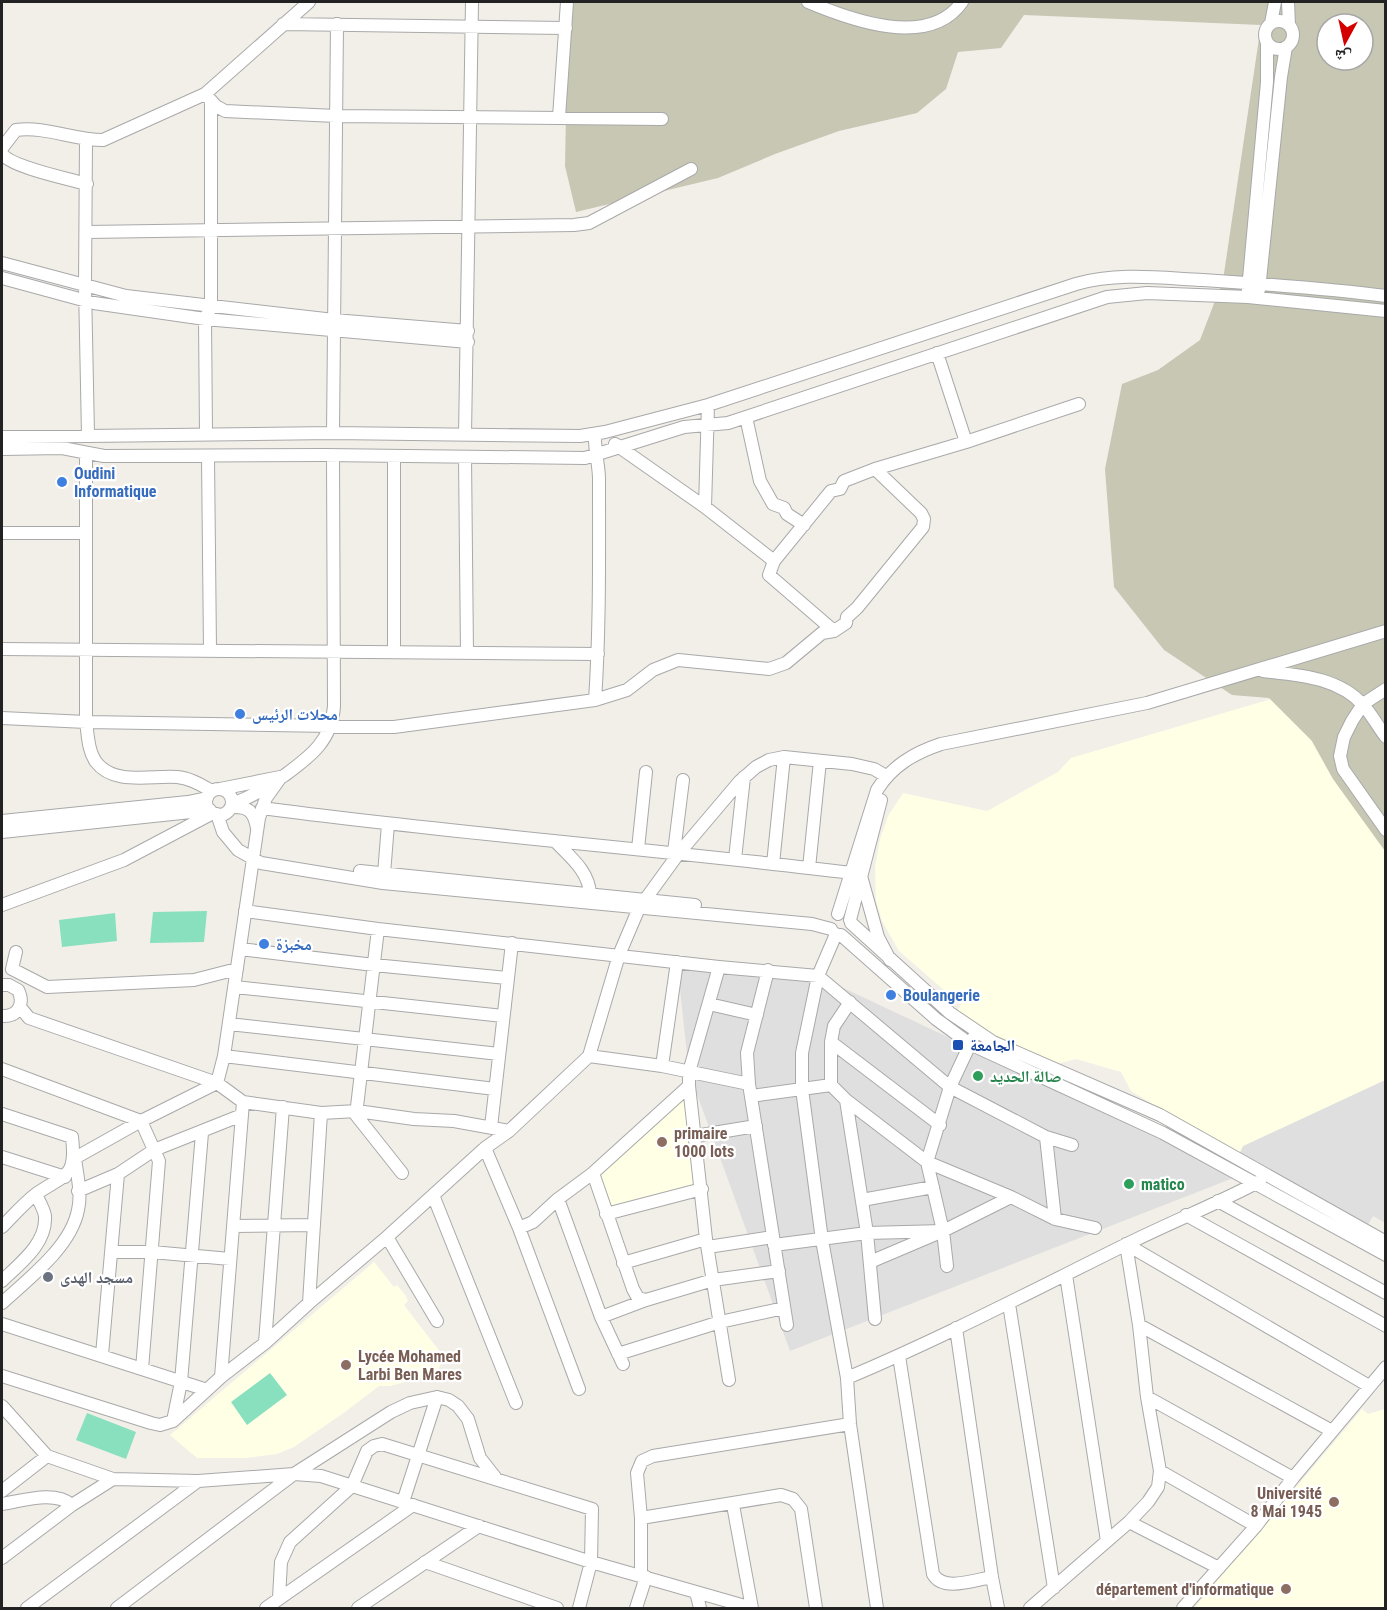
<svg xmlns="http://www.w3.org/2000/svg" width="1387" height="1610" viewBox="0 0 1387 1610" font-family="'Roboto Condensed','Noto Naskh Arabic',sans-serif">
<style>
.residential{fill:#e0dfdf}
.education{fill:#ffffe5}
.construction{fill:#c7c7b4;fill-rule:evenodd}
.pitch{fill:#88e0be}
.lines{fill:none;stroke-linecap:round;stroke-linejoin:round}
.minor-casing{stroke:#a9a9a9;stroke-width:14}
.minor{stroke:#fff;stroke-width:12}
.shop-dot{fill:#3f7fe0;stroke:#fff;stroke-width:2}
.transit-dot{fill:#1a4fb4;stroke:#fff;stroke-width:2}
.leisure-dot{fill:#2e9e5b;stroke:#fff;stroke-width:2}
.education-dot{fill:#8d6e63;stroke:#fff;stroke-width:2}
.worship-dot{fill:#6b7280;stroke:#fff;stroke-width:2}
.labels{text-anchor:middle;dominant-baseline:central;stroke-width:4.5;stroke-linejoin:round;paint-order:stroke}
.shop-label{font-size:16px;font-weight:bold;fill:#366cbe;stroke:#fff;text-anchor:start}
.transit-label{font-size:16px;font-weight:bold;fill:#164399;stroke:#fff;text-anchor:start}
.leisure-label{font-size:16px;font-weight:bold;fill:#27864d;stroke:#fff;text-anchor:start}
.education-label{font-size:16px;font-weight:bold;fill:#785e54;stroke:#fff;text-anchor:start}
.worship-label{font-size:16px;font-weight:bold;fill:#5b616d;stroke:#fff;text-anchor:start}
</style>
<rect width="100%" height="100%" fill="#f2efe9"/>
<path class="residential" d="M677,962L818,976L1241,1175L790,1351L689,1072Z
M1385,1080V1223L1373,1216L1368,1225L1238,1156L1243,1146Z"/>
<path class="education" d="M1285,695L1333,779L1385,851V1080L1243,1146L1238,1156L1131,1091L1121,1072L1076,1059L1056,1064L989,1036L956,1012L961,1005L899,951L882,921L876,901L875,867L880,839L888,816L903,793L987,811L1058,772L1071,758Z
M689,1086L702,1189L606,1214L593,1173Z
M374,1262L394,1287L397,1285L406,1296L408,1301L404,1305L444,1357L436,1374L390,1386H379L345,1412L294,1447L277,1454L246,1458H197L170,1435Z
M1362,1409L1368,1414L1385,1409V1608H1194Z"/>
<path class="construction" d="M568,2H1385V851L1333,779L1312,741L1269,698L1232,695L1164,650L1114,587L1105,469L1122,384L1158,370L1200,340L1223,280L1261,25L1024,15L1001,48L958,52L946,89L917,113L839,131L775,154L718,178L576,212L565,166ZM1327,24H1363V60H1327Z"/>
<path class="pitch" d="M207,911L204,942L150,943L153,912Z
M115,913L117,941L62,947L59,920Z
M270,1373L287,1395L247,1425L231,1402Z
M87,1413L136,1432L126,1459L76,1440Z"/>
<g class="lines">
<g class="minor-casing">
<path id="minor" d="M808,2C851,20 929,49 962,2
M1288,2L1289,25
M1265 35a14 14 0 1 1 28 0a14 14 0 1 1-28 0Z
M1271,23L1275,2
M283,24L566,28
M205,94L216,106L225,111L336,116L662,119
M559,117L567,2
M86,140L85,286L88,435
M2,148L16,130C46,126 73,140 103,140L205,94L309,2
M2,154C11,167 69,179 87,184
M87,232L574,225L589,223L691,169
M2,263L126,296L334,320L468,331
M2,278L94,303L205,319L468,342
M1248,290L1267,82V43
M1259,290L1281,77L1286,47
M937,353L966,442
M746,417L760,481L773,504L784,508L787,514L804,525
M333,433L337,24
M206,434L205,319L211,307V101
M465,435L472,2
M2,437L333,433L580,436L605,432L708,405L1076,284C1118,272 1161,278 1203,280C1264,284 1325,288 1386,296
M615,444L705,507L774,561L769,575L834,631
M2,449L62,448L104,456L325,455L585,458L684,427L728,423L1107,297L1147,293L1248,297L1386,311
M86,454V722C88,735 88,751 96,762C114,786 152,775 177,777C190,778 201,785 212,791
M208,457L210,650
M465,457L467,652
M705,507L708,405
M2,533H86
M774,561L831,491L840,489L844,481L875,469L966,442L1079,404
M2,649L598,654
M394,652V456
M1263,671C1298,675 1339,677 1364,706C1372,715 1378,727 1386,737
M1386,689L1363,704L1352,721L1344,737L1340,756L1343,769L1386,830
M595,700C600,627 599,553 599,479C599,464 594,449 595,434
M2,718L86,722L394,727L595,700L627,690L653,670L678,660L769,669L786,663L822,633L834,631L846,623L847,617L857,608L923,527L924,519L921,513L875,469
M220,789L280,777
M206 802a13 13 0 1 1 26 0a13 13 0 1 1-26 0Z
M232,804C252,797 267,787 285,775C311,756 332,740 334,706L333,456
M231,807C248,806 254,811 257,828
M262,808C458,834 655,849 852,873L861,876L878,937L890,960
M217,814L223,832L238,850L261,863L383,883L812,924L831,929
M2,821L188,802L207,798
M2,832L210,810
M555,841C570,857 589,871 590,894
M638,849L646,772
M674,852L683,780
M735,859L744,777
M773,864L784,757
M809,868L820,761
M360,871L695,905
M384,874L388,824
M2,905L124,860L213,813
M245,911L378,929L719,967L818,976L950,1087L1046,1137L1072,1145
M838,914L877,790C892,766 914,753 941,744L1147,703L1386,631
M850,920L881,800
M851,923L950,1013L993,1042L1160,1115L1386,1242
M378,929L356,1115L402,1173
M836,934L818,976L802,1053V1089L822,1240L847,1378L850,1424L877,1608
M841,935L936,1019L970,1044L1163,1133L1386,1255
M240,949L374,965L507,978
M16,952L12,969L47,987L194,980L237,969
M719,967L689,1072V1086L706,1239L729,1380
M768,970L747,1053L749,1084L787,1325
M2,985H9L18,990C25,1004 18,1017 2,1016
M235,987L503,1016
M850,1002L834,1026L831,1042V1085L846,1100L927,1162L1011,1197L1055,1219
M709,1004L757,1015
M20,1007L29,1018L217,1083L243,1102L321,1113L357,1111L414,1119L454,1121L509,1131
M229,1024L499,1054
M831,1042L940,1125
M224,1056L495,1089
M589,1056L662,1066L749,1084
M662,1066L677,962
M2,1069L141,1121L159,1161L142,1369
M751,1096L831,1085
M846,1100L867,1233L875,1319
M2,1114L72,1137C77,1178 65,1174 36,1194C23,1204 13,1216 2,1227
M491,1127L512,943
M695,1136L756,1126
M1046,1137L1055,1219L1095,1228
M485,1148L519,1228L579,1389
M2,1157L65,1177
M593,1173L633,1289L638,1298L646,1300L713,1280L779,1271
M78,1191L118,1174L154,1150L242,1115
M433,1195L516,1403
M558,1199L601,1317
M862,1200L933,1187
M1218,1201L1386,1293
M606,1214L702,1189
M1186,1215L1386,1326
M233,1226L313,1225
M519,1228L533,1222L558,1199L593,1173L689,1086
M387,1237L437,1321
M1126,1244L1369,1386
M774,1245L867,1233L943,1231
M708,1247L773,1237
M112,1252H152L230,1259
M870,1262L943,1231L1011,1197
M623,1263L706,1239
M947,1266L943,1231L927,1162L950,1087L973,1038
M1066,1275L1107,1541
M2,1281C19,1264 47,1244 45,1216C44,1209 39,1201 36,1195
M2,1303C28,1279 71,1247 78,1210C82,1194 77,1175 75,1158L141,1121L217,1083L224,1056L259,818L266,798L281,777
M309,1303L321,1113
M1009,1304L1054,1588
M2,1324L207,1390
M1139,1325L1332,1431
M956,1328L992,1577L998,1608
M265,1343L283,1107
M618,1354L720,1322L784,1308
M102,1355L118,1174
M899,1356L933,1574C943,1592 974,1580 992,1577
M623,1364L601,1317L646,1300
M2,1376L151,1423L160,1425L173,1421L221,1377L265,1343L309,1303L387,1237L485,1148L509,1131L589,1056L619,955L639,908L679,853L740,781L756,767L769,760L784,757L852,764L874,769L886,776
M221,1377L243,1102
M847,1378C942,1338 1034,1290 1127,1244C1171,1222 1217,1204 1260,1181
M1147,1397L1293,1478
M2,1406L47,1456L113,1479L198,1481L294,1474L321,1476L591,1562L752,1608
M173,1421L181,1382L202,1133
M1160,1471L1256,1526
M2,1491L47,1456
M403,1502L437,1397
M2,1504C23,1501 54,1490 72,1505
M733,1505L752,1608
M641,1518L781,1495L793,1499L801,1509L816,1608
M1129,1522L1219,1568
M2,1558L72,1505L113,1479
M425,1562L557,1608
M641,1575V1518L637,1473L642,1461L653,1456L850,1424
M696,1592L700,1608
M279,1598L281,1562L290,1542L352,1486L367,1451L374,1446L382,1444L592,1509L591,1562L579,1608
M27,1608L198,1481
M117,1608L294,1474L391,1412L410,1403L437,1397L449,1400L458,1406L468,1419L480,1458L495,1477
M266,1608L413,1505
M358,1608L479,1526
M636,1608L646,1577
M1030,1608L1129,1522L1148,1502L1158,1487L1160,1471L1147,1397L1139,1325L1126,1244
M1183,1608L1256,1526L1293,1478L1386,1367"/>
</g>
<use href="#minor" class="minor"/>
</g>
<g class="shop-dot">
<circle cx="62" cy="482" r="6"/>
<circle cx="240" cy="714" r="6"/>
<circle cx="264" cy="944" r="6"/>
<circle cx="891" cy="995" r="6"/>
</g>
<rect class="transit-dot" x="952" y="1039" width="12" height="12" rx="3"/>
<g class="leisure-dot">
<circle cx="978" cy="1076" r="6"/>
<circle cx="1129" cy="1184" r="6"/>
</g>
<g class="education-dot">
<circle cx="662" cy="1142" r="6"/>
<circle cx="346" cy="1365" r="6"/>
<circle cx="1334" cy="1502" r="6"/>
<circle cx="1286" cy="1589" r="6"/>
</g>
<circle class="worship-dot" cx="48" cy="1277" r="6"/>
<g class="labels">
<g class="shop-label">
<text x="74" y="473">Oudini<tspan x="74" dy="18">Informatique</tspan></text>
<text x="252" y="714">محلات الرئيس</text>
<text x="276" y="944">مخبزة</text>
<text x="903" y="995">Boulangerie</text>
</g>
<g class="transit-label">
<text x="970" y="1045">الجامعة</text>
</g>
<g class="leisure-label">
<text x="990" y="1076">صالة الحديد</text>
<text x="1141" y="1184">matico</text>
</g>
<g class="education-label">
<text x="674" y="1133">primaire<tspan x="674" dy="18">1000 lots</tspan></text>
<text x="358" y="1356">Lycée Mohamed<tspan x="358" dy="18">Larbi Ben Mares</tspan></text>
<text x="1322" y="1493" text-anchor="end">Université<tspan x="1322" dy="18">8 Mai 1945</tspan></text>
<text x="1274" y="1589" text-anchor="end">département d'informatique</text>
</g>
<g class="worship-label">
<text x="60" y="1277">مسجد الهدى</text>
</g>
</g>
<rect width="1387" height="1610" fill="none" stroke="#222222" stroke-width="6"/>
<g transform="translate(1345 42) rotate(188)"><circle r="28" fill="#ffffff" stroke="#a7a7a7" stroke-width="1.5"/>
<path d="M0-4.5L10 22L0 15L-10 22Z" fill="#d40000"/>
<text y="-9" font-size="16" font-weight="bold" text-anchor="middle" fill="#222222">ش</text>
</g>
</svg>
